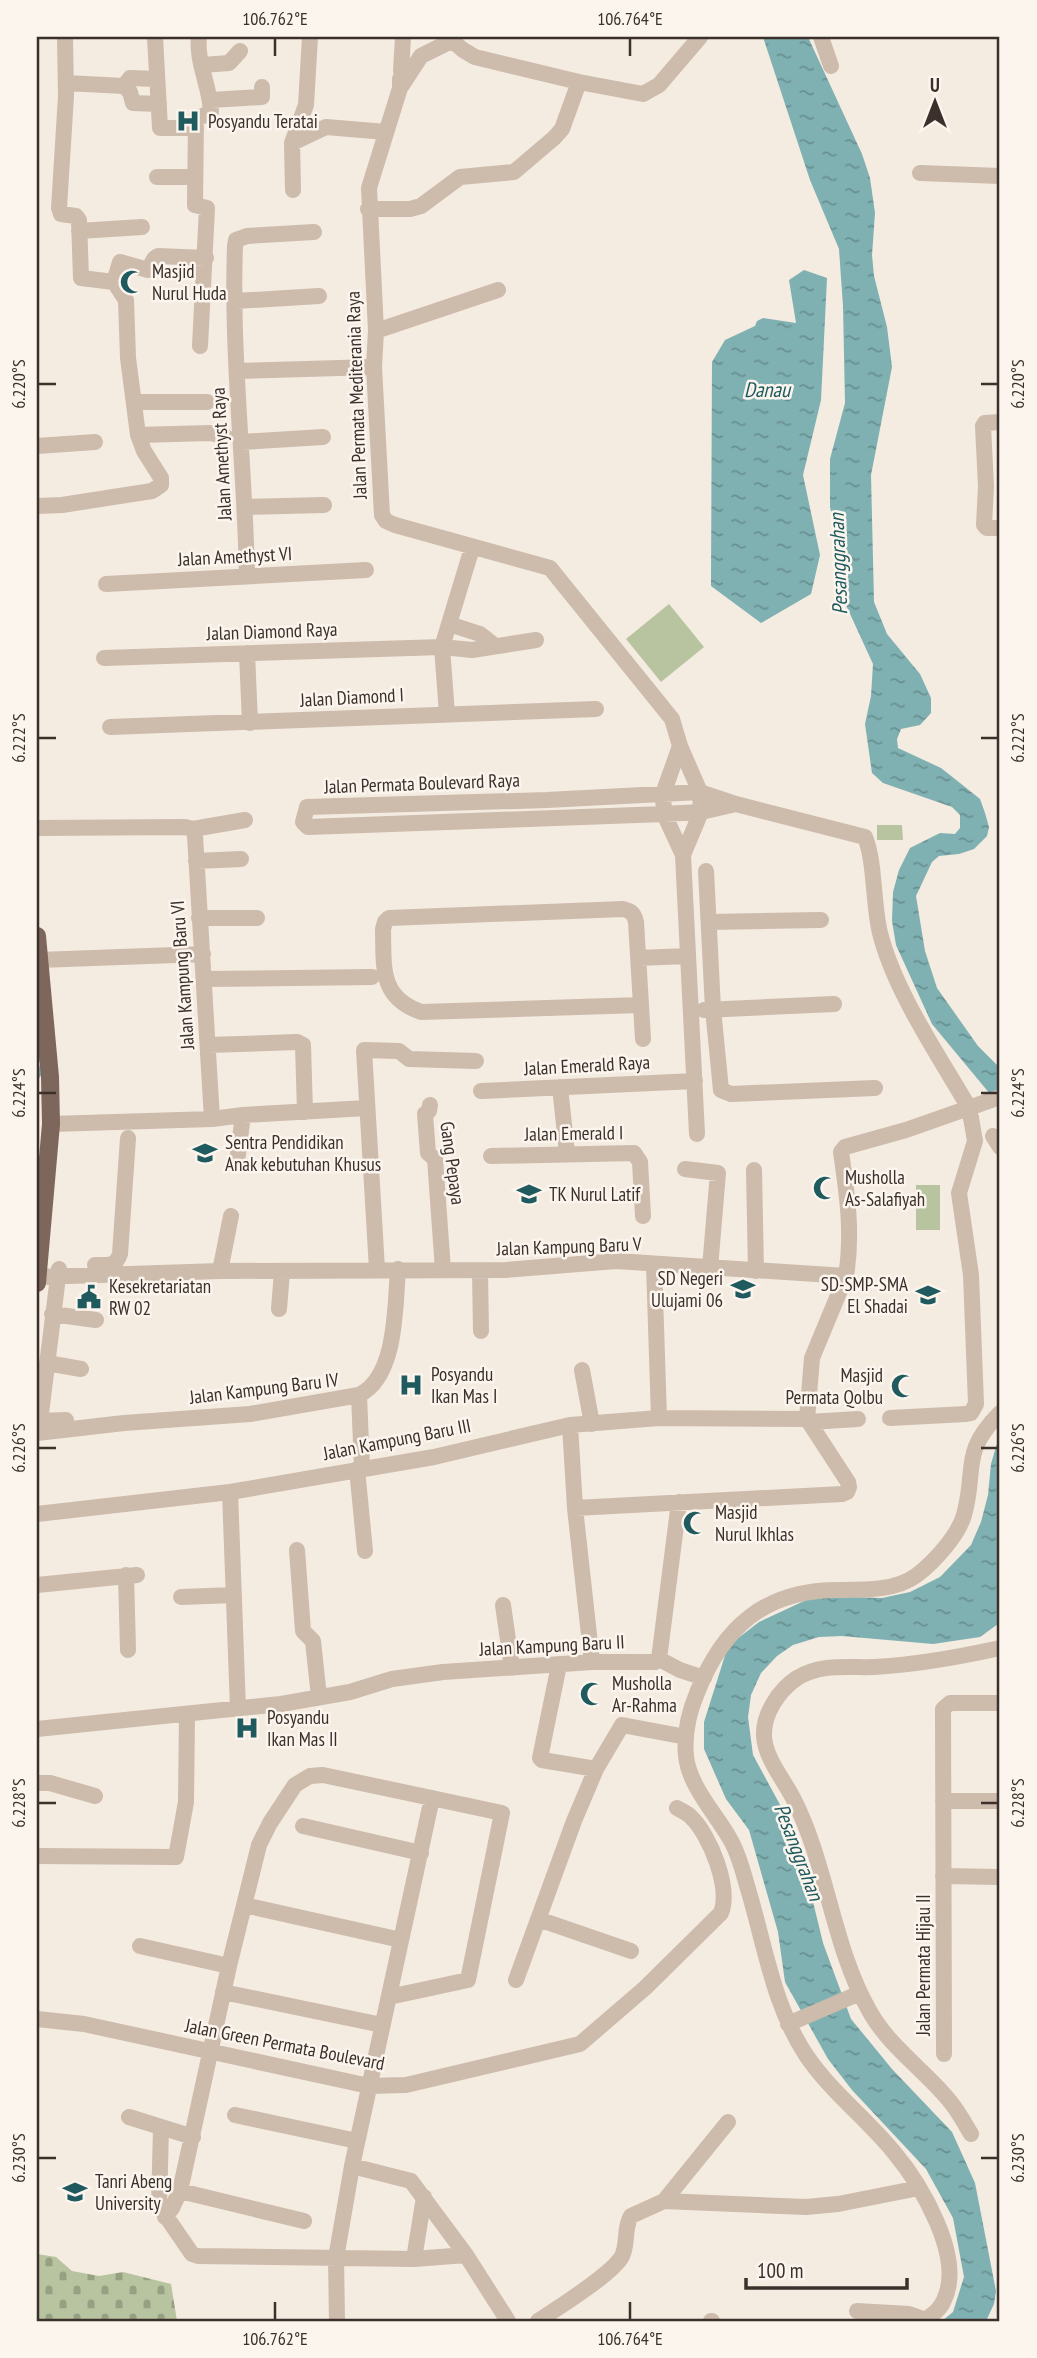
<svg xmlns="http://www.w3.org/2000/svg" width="1037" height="2358" viewBox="0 0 1037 2358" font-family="'PT Sans Narrow',sans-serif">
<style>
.grass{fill:#b8c4a0}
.cemetery{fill:url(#cemetery-stones)}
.water{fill:url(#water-ripples)}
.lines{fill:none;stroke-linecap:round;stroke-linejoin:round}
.stream{stroke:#7fb0b2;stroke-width:3.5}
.minor{stroke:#cdbbac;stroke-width:16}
.major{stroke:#7d675c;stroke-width:18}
.minor-bridge{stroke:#cdbbac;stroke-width:16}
.ticks{fill:none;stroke:#3b302b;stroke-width:2.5}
.labels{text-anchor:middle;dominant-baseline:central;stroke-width:5;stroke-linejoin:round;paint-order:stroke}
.poi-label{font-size:19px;fill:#3b302b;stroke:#fbf5ee;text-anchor:start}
.street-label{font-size:19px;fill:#3b302b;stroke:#fbf5ee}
.water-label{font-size:21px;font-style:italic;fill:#1f5a5e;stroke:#fbf5ee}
.neatline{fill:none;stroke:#3b302b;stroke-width:2.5}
.ticks-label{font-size:18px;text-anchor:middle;fill:#3b302b}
</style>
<defs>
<pattern id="cemetery-stones" width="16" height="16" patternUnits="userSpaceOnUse" patternTransform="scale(1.75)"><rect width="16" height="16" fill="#b8c4a0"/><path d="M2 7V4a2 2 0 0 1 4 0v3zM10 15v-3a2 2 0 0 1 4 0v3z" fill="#97a083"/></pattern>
<pattern id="water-ripples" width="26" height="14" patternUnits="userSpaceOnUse" patternTransform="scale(1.75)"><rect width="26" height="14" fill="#7fb0b2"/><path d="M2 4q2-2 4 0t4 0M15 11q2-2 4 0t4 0" fill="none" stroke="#699091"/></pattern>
</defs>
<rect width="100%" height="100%" fill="#f4ebe1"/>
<path class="grass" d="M669,604L704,647L661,682L626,639Z
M877,825H902L903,840H877Z
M916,1185H940V1230H916Z"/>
<path class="cemetery" d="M37,2254L56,2257L72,2271L99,2276L123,2272L171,2284L177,2321H37Z"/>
<path class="water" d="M763,37H808L862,154L870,178L875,213L872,255L874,276L887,327L892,367L871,475L874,602L887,634L920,674L931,698V713L920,725L901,729L897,739L898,748L941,768L955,779L980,799L985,813L989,827L987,836L974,849L959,854L939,856L932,862L916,896L925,951L937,988L978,1046L1000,1068V1106L932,1024L896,945L892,921L893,892L899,870L910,848L940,833L955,834L960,828V815L952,807L883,783L872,773L865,724L871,696L873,664L845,603L837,561L836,532L830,507V459L845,403L843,306L839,249L810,180Z
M804,270L827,278L821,400L803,475L820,555L811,594L761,623L711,586L712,362L725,340L755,326L757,321L763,318L796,323L789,280Z
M1000,1433V1622L998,1624L980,1637L933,1644L842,1636L819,1637L793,1645L777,1656L761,1673L751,1695L748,1717L753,1755L791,1825L800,1848L823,1943L851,2019L892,2069L952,2132L975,2183L996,2291L994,2304L986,2321H942L953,2312L964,2277L953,2218L926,2169L852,2090L828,2059L785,1982L778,1932L749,1830L726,1799L704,1749V1722L728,1646L759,1622L815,1596L882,1598L910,1592L940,1577L971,1545L981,1522L988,1495L991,1464Z"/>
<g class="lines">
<path class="stream" d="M37,1045L40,1060
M37,1078L40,1074L41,1067"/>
<path class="minor" d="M65,37L66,96L59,208L61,214L76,216L79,220L81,278L114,282L120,262L148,270L154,259L158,256L206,258
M155,37L160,128H196
M199,37C196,62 210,86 211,112L196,119L195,205L207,208L200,346
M448,37L463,50L475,57L579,82L643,94L659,85L700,37
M821,37L831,66
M202,65L229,63L240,51
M401,71L403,37
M400,79V88L369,188L376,331L374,367L382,515L386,521L395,525L550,568L672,719L680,746L700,792L701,812L683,855L697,1134
M66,83L124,86L130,92L133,103L159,104
M124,86L130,78L157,79
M400,88L421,56L451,41
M211,100L262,97V87
M292,143L326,127L386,132
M920,173L1000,176
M157,177H195
M293,190L292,143L306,105L310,37
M368,209H410L421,206L460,177L514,172L554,138L562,129L579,82
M79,231L142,227
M236,301L319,296
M376,331L498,290
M238,371L374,367
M134,402H207
M1000,422L985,423L983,426L986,486L984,525L987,528H1000
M138,435L210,433L225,436
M242,442L323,437
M37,446L95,442
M37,506L62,505L152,491L161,485V478L144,451L138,435L128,358L126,300L114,282
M246,507L324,505
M247,576C245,467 231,356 235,246L236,240L247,236L314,232
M106,584L366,570
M449,624L480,634L495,646
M247,653L250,723
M104,658L442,647L472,650L536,640
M447,714L442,647L472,548
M110,727L596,709
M680,746L663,794L664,814L683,855
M700,792L736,804L701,812L664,814L308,827L303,822L307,807L547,800Z
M736,804L865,837C875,861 873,905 880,933C894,989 935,1050 965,1101
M37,828L185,827L193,829L245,820
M193,829L195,836L212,1119
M196,861L241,859
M706,871L713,1009L721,1090L731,1094L875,1088
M623,909C631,911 634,913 636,922L641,1005L421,1012C379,997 384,967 383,929L385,922L389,918Z
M199,918H257
M709,922L821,920
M638,958L688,956
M39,960L203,954
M204,979L372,977
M641,1005L643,1039
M704,1010L834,1004
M208,1045L297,1042L303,1045L305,1112
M560,1087L567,1153
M481,1091L695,1081
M430,1105L429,1111L425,1114L428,1153L435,1159L443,1270
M51,1124L212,1119L243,1115L367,1108
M993,1136L1000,1147
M491,1156L634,1153L640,1162L643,1216
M237,1162L243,1115
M685,1169L718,1173L710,1268
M754,1170L756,1271
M654,1264L659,1418
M95,1265C107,1265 116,1267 120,1254L128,1138
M59,1269L40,1421L66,1420
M377,1269L364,1050L399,1051L409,1059L476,1061
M480,1270L481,1331
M220,1271L231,1216
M38,1277L220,1271L506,1270L616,1261L846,1276
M279,1309L282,1272
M52,1314L96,1320
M47,1363L81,1369
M582,1370L592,1424
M359,1395L362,1468
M890,1418L966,1414L971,1413L976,1404L971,1275L959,1193L975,1141L971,1118
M807,1419L812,1358L846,1276C853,1234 847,1193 841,1152L845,1147L906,1130L1000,1097
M809,1422L858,1419
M570,1425L575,1508L592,1662
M37,1433L124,1423L250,1414L359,1395C397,1377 395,1306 398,1269
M357,1469L365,1551
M230,1492L238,1709
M575,1508L842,1494L847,1492L849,1487L848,1482L807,1419
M37,1514L230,1492L434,1457L570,1425L659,1418L807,1419
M297,1550L303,1631L313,1641L319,1697
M126,1575L128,1650
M37,1585L137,1575
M181,1597L234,1595
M503,1605L512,1668
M659,1659L680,1670L704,1678
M37,1729L281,1704L350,1692L392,1679L443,1672L592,1662H655L659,1659L679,1502
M596,1769L622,1725L686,1737
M37,1783H50L95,1796
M943,1801H1000
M303,1826L421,1853
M37,1856L176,1857L186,1802L187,1715
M943,1876L1000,1877
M244,1905L401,1940
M538,1919L631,1951
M140,1946L229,1966
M516,1980L574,1821L596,1769L542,1760L540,1758L559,1665
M223,1992L382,2025
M37,2019L84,2024L369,2086L406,2085L580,2044L645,1988L721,1913C731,1888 710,1835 691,1817C688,1813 682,1811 677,1808
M788,2024L860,1993
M944,2054L943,1709L950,1703H1000
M235,2115L357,2141
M129,2117L193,2137
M161,2128L159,2206L192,2254L198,2256L414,2259L466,2255
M971,2134C964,2122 957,2109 948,2099C923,2069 889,2046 870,2012C832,1946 828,1866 793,1798C784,1780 765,1758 764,1736C763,1714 779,1690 797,1678C821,1663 848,1668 874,1667C916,1665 959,1657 1000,1648
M352,2166L411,2181L466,2255L508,2321
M180,2191L304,2221
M664,2201L806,2207L838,2204L919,2188
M165,2217L172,2208L180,2191L229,1966L259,1845L270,1823L295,1785L310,1776L323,1775L502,1813L468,1980L389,1997
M414,2259L424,2197
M857,2311L909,2314L926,2320
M337,2321L336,2258L352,2166L432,1798
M538,2321C558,2308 609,2276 621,2258C629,2245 623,2229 631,2216L664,2201L728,2122
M711,2321H712
M924,2321C932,2315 940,2310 944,2300C965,2257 920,2183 893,2151C865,2117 830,2091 806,2055C773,2005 765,1945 748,1889C743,1872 739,1854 730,1839C716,1814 689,1786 686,1756C684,1735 689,1712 697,1693C723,1627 765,1590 838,1590C863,1590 896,1591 917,1575C934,1562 958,1536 964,1515C977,1469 960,1453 1000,1413"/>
<path class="major" d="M37,936L50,1077L51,1124L37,1283"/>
<path class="minor-bridge" d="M965,1101L971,1118"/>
</g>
<path class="ticks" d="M275,38V56M630,38V56M38,384H56M981,384H998M38,738H56M981,738H998M38,1093H56M981,1093H998M38,1448H56M981,1448H998M38,1803H56M981,1803H998M38,2158H56M981,2158H998M275,2302V2320M630,2302V2320"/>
<defs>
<g id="hospital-bare" transform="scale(1.89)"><path d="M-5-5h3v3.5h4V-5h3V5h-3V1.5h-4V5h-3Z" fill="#1f5a5e" stroke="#fbf5ee" stroke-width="2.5" paint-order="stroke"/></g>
<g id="mosque-bare" transform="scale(1.89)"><path d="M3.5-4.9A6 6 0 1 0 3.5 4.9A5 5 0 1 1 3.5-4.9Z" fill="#1f5a5e" stroke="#fbf5ee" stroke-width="2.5" paint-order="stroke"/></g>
<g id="school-bare" transform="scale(1.89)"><path d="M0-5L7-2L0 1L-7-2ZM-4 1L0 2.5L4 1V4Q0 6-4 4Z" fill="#1f5a5e" stroke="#fbf5ee" stroke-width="2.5" paint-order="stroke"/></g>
<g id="civic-bare" transform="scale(1.89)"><path d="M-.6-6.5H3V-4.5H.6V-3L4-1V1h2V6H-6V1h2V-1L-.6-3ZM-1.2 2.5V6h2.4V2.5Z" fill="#1f5a5e" stroke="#fbf5ee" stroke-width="2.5" paint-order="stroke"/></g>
<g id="university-bare" transform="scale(1.89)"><path d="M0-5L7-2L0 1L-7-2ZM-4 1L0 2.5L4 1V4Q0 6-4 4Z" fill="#1f5a5e" stroke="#fbf5ee" stroke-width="2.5" paint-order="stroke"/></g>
</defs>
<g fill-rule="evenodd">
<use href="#hospital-bare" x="188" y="121"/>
<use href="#mosque-bare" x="132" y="282"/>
<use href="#school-bare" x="205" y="1153"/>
<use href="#mosque-bare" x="825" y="1188"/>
<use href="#school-bare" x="529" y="1194"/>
<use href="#school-bare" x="743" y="1289"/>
<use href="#school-bare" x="928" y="1295"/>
<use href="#civic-bare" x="89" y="1297"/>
<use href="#hospital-bare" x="411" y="1385"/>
<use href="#mosque-bare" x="903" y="1386"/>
<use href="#mosque-bare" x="695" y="1523"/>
<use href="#mosque-bare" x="592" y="1694"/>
<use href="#hospital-bare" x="247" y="1728"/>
<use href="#university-bare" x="75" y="2192"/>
</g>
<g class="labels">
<g class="poi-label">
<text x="208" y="121">Posyandu Teratai</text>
<text x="152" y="271">Masjid<tspan x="152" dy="22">Nurul Huda</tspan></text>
<text x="225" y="1142">Sentra Pendidikan<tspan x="225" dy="22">Anak kebutuhan Khusus</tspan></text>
<text x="845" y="1177">Musholla<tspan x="845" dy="22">As-Salafiyah</tspan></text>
<text x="549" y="1194">TK Nurul Latif</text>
<text x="723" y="1278" text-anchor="end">SD Negeri<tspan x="723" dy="22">Ulujami 06</tspan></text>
<text x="908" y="1284" text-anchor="end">SD-SMP-SMA<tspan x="908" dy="22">El Shadai</tspan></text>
<text x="109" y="1286">Kesekretariatan<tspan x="109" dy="22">RW 02</tspan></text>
<text x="431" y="1374">Posyandu<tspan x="431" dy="22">Ikan Mas I</tspan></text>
<text x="883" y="1375" text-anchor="end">Masjid<tspan x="883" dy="22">Permata Qolbu</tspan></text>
<text x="715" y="1512">Masjid<tspan x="715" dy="22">Nurul Ikhlas</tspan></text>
<text x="612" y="1683">Musholla<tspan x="612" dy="22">Ar-Rahma</tspan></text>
<text x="267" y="1717">Posyandu<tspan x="267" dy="22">Ikan Mas II</tspan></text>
<text x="95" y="2181">Tanri Abeng<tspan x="95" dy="22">University</tspan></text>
</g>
<g class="street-label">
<text transform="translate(356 395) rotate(-92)">Jalan Permata Mediterania Raya</text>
<text transform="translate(221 454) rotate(-93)">Jalan Amethyst Raya</text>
<text transform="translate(235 556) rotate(-3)">Jalan Amethyst VI</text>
<text transform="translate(272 631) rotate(-2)">Jalan Diamond Raya</text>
<text transform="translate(352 697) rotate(-3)">Jalan Diamond I</text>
<text transform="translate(422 783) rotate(-2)">Jalan Permata Boulevard Raya</text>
<text transform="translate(182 975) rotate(-94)">Jalan Kampung Baru VI</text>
<text transform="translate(587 1065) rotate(-3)">Jalan Emerald Raya</text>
<text transform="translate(574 1133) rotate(-1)">Jalan Emerald I</text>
<text transform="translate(453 1163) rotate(82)">Gang Pepaya</text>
<text transform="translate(569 1246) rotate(-2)">Jalan Kampung Baru V</text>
<text transform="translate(264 1388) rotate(-7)">Jalan Kampung Baru IV</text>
<text transform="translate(397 1439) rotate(-11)">Jalan Kampung Baru III</text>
<text transform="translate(552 1645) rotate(-3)">Jalan Kampung Baru II</text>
<text transform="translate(923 1965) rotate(-90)">Jalan Permata Hijau II</text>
<text transform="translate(285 2044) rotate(11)">Jalan Green Permata Boulevard</text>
</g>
<g class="water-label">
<text x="767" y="389">Danau</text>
<text transform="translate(838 564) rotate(-92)">Pesanggrahan</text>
<text transform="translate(799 1852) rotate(69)">Pesanggrahan</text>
</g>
</g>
<rect width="1037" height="2358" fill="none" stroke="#fbf5ee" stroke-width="77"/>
<g transform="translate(935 102)" stroke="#fbf5ee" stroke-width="5" paint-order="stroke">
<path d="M0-5L12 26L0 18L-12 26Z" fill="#3b302b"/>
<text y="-10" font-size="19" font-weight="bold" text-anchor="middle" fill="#3b302b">U</text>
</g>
<path d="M746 2278v10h161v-10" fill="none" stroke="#3b302b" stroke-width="3.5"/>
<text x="757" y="2278" font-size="21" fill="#3b302b" stroke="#fbf5ee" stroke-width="5" paint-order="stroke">100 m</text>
<rect x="38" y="38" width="960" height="2282" class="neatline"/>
<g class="ticks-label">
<text x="275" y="25">106.762°E</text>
<text x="630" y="25">106.764°E</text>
<text transform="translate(19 384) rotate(-90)" y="6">6.220°S</text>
<text transform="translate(1018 384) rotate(-90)" y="6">6.220°S</text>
<text transform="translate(19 738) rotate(-90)" y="6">6.222°S</text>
<text transform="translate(1018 738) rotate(-90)" y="6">6.222°S</text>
<text transform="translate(19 1093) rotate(-90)" y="6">6.224°S</text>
<text transform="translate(1018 1093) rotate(-90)" y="6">6.224°S</text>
<text transform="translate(19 1448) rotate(-90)" y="6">6.226°S</text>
<text transform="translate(1018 1448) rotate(-90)" y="6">6.226°S</text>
<text transform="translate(19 1803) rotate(-90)" y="6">6.228°S</text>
<text transform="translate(1018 1803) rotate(-90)" y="6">6.228°S</text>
<text transform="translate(19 2158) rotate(-90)" y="6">6.230°S</text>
<text transform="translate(1018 2158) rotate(-90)" y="6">6.230°S</text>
<text x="275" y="2345">106.762°E</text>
<text x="630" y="2345">106.764°E</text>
</g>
</svg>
